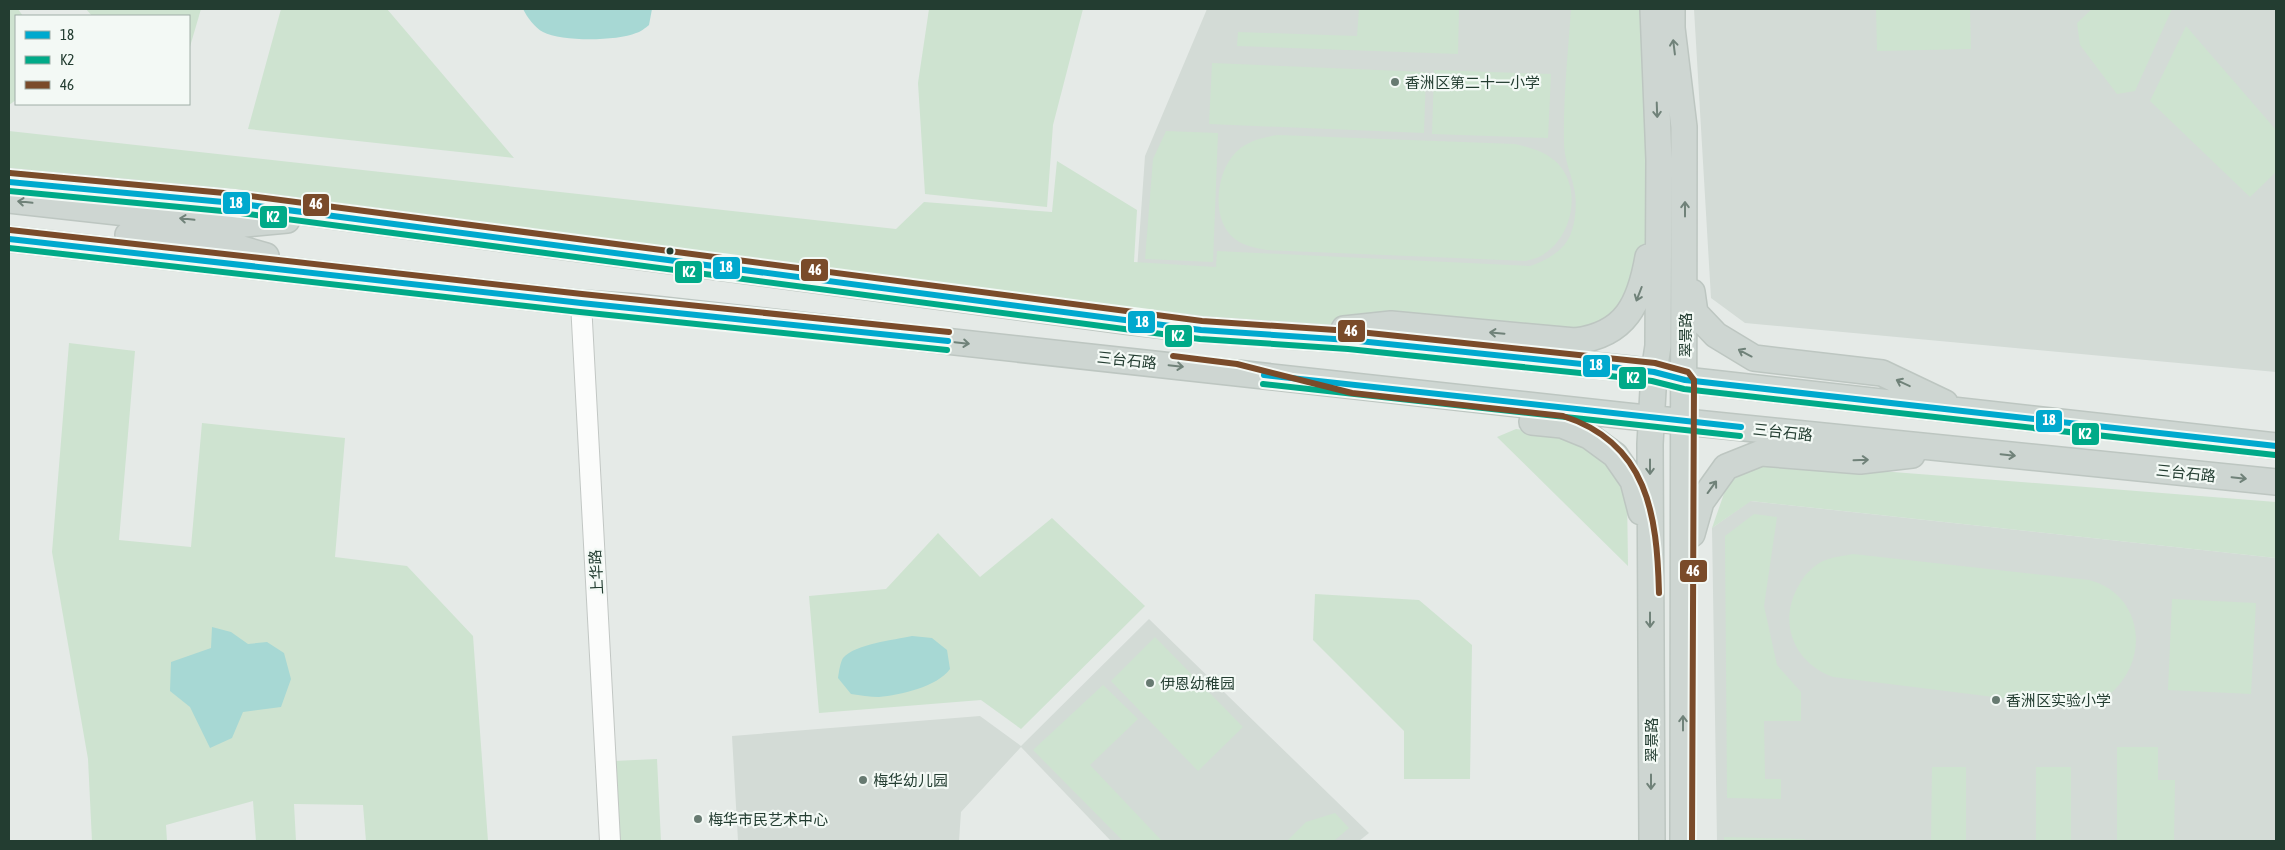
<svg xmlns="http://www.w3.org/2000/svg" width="2285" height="850" viewBox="0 0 2285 850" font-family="'Asap Condensed','Noto Sans SC',sans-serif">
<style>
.built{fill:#d3dbd6}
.green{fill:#cee3d0}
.water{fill:#a7d8d4}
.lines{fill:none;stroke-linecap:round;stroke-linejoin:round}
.minor-casing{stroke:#c2c7c4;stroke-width:22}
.major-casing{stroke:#bdc6c1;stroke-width:28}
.minor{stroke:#fbfcfb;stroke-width:20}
.major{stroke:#ced6d2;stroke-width:25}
.bus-1-casing{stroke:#f3f9f5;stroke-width:10}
.bus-2-casing{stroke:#f3f9f5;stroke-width:10}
.bus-3-casing{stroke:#f3f9f5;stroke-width:10}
.bus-1{stroke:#00a9ce;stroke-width:6}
.bus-2{stroke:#0a8;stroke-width:6}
.bus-3{stroke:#7a4b2a;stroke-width:6}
.oneway{stroke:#708279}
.poi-dot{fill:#677a71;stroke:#f3f9f5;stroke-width:2}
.bus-dot{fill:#233d31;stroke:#f3f9f5;stroke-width:2}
.labels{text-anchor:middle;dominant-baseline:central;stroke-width:4.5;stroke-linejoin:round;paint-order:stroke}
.poi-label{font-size:15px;fill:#233d31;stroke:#f3f9f5;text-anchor:start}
.street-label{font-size:15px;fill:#233d31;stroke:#f3f9f5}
.line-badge{stroke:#f3f9f5;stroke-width:2}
.badge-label{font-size:14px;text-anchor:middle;font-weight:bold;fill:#fff}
</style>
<rect width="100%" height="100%" fill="#e5eae7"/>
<path class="built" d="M1207,9H1617L1562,291L1137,270L1145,156Z
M1694,9H2276V372L1745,323L1711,298Z
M1750,501L2276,558V841H1717L1712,528Z
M1149,619L1369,833L1359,841H1111L1021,747L961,812L959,841H738L732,736L980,716L1021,746Z"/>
<path class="green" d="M9,9H18L23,16H16V100L9,105Z
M86,9H201L189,50V16H92Z
M281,9H387L514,158L248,129Z
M929,9H1083L1053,125L1047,207L925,194L918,83Z
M1359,9H1459L1458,54L1237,46L1238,32L1357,36Z
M1571,9H1653L1649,253L1609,330L1290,335L9,179V131L896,229L924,202L1052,212L1057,161L1137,210L1134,262L1216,267L1217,251L1530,266C1548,260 1567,249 1572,230C1576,218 1577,200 1574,188C1571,173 1564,159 1564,143C1563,99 1568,53 1571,9Z
M1876,9H1970L1971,49L1877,51Z
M2092,9H2172L2135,91L2117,94L2080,45L2077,23Z
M2186,26L2276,130V172L2250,197L2150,101Z
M1212,63L1426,72L1424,133L1209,124Z
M1434,70L1551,74L1548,138L1432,134Z
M1166,131L1218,133L1213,262L1145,259L1153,159Z
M1278,135L1515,144C1528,147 1542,150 1554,160C1583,184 1574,235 1544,254C1539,258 1532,259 1526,261L1267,250C1256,248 1244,246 1235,239C1210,220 1216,172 1236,152C1247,141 1263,137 1278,135Z
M69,343L135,351L119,540L191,547L202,423L345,438L335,557L407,566L473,636L488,841H366L363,805L294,804L296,841H256L253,801L166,825L167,841H92L88,759L52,552Z
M1516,429L1560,435L1583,445L1609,464L1627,492L1628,566L1497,437Z
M1766,462L2276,502V558L1751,501L1712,528L1728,482Z
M1754,514L1777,517L1764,606L1777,665L1801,692V721H1764L1765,779H1781V799L1727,798L1725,536Z
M1052,518L1145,606L1021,729L981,700L819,713L809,596L886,589L938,533L980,577Z
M1853,554L2089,580C2143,594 2151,659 2110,694C2101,702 2086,704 2074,707L1833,677C1794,663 1777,622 1799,585C1804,575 1813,566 1823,561C1832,557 1843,556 1853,554Z
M1315,594L1419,600L1472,645L1470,779H1404V731L1313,640Z
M2172,599L2256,603L2251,694L2168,690Z
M1155,637L1243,727L1198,771L1111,681Z
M1103,685L1138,719L1090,765L1162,841H1123L1033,750Z
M2117,747H2158V780H2175L2174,841H2117Z
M657,759L661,841H618L614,761Z
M1932,767H1966V841H1931Z
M2036,767H2071V841H2036Z
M1335,813L1349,828L1334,841H1287L1306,822Z
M1724,837L1805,839V841H1724Z"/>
<path class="water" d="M523,9H652L649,25C645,28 641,32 636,33C617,41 562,42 543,32C535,28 527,17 523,9Z
M212,627L231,632L248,644L267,642L284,653L291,679L281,707L243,712L232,738L210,748L190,707L170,691L171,662L211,648Z
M912,636L932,638L947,650L950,669C937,687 900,695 879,697C870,697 860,695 851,694L838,678C839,672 840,663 843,658C855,644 894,640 912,636Z"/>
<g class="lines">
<g class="minor-casing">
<path id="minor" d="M581,303L610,841"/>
</g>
<g class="major-casing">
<path id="major" d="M1672,9V28L1684,127L1683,841
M9,182L234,203L1125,321L1201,330L1349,340L1630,369L1654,372L1685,380L2276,446
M9,200L235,225L287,220
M128,235L232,246L266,256
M9,239L581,303L636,307L1627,416L2276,482
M1692,292L1695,313L1716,335L1754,358L1882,373L1945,403
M1344,329L1391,324L1575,341C1626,335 1640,303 1648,257
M1532,422L1562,425L1589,436L1615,455L1633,481L1641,512
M1692,534L1701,502L1726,467L1761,453L1860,461L1912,455
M1652,841L1650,444L1654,372L1658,346L1659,160L1653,9"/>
</g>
<use href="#minor" class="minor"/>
<use href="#major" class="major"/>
<g class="bus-1-casing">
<path id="bus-1" d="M9,182L234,203L1201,330L1349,340L1630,369L1654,372L1685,380L2276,446
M9,239L581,303L948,341
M1264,375L1741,427"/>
</g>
<g class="bus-2-casing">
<path id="bus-2" d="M9,191L233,212L1200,339L1348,349L1629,378L1652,381L1684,389L2275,455
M9,248L580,312L947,350
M1263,384L1740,436"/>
</g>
<g class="bus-3-casing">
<path id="bus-3" d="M10,173L235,194L1202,321L1350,331L1655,363L1688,372L1694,380L1692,841
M10,230L582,294L949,332
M1173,356L1237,364L1352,393L1563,416C1648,443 1657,515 1659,593"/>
</g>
<use href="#bus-1" class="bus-1"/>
<use href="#bus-2" class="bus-2"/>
<use href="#bus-3" class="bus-3"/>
</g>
<defs><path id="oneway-shaft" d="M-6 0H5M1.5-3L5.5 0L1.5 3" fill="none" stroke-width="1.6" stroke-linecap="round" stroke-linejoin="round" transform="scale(1.25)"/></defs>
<g class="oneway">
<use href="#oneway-shaft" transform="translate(1674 47) rotate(-97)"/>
<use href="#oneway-shaft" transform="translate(1657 110) rotate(88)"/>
<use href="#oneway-shaft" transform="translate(25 202) rotate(-174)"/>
<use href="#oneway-shaft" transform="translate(1685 209) rotate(-90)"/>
<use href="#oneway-shaft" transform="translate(187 219) rotate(-174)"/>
<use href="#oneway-shaft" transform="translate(1639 294) rotate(111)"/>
<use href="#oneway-shaft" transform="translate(1497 333) rotate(-175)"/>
<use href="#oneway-shaft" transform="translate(962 343) rotate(6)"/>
<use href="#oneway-shaft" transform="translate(1745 353) rotate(-152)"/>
<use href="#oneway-shaft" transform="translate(1176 366) rotate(6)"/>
<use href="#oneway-shaft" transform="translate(1903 383) rotate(-155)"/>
<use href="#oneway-shaft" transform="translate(2008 455) rotate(6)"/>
<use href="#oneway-shaft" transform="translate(1861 460) rotate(-2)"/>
<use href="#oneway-shaft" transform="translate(1650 467) rotate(90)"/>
<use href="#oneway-shaft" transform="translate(2239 478) rotate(6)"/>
<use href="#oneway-shaft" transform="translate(1712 487) rotate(-54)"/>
<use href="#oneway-shaft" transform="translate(1650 620) rotate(90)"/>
<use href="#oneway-shaft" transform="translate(1683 723) rotate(-90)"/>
<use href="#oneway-shaft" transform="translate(1651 782) rotate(90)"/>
</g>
<g class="poi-dot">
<circle cx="1395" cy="82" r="5"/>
<circle cx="1150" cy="683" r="5"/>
<circle cx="1996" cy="700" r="5"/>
<circle cx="863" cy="780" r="5"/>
<circle cx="698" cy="819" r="5"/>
</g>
<circle class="bus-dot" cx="670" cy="251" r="4.5"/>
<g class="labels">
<g class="poi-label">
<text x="1405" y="82">香洲区第二十一小学</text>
<text x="1160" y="683">伊恩幼稚园</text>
<text x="2006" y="700">香洲区实验小学</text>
<text x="873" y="780">梅华幼儿园</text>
<text x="708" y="819">梅华市民艺术中心</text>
</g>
<g class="street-label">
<text transform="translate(1685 335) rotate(-90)">翠景路</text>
<text transform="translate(1127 360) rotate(6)">三台石路</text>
<text transform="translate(1783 432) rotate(6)">三台石路</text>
<text transform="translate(2186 473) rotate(6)">三台石路</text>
<text transform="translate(596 572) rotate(-93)">上华路</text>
<text transform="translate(1651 740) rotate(-90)">翠景路</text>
</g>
</g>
<g class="line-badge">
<rect x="222" y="191" width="29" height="24" rx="5" fill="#00a9ce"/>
<rect x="302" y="193" width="28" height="24" rx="5" fill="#7a4b2a"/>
<rect x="259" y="205" width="29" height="24" rx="5" fill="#0a8"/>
<rect x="712" y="256" width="29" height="24" rx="5" fill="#00a9ce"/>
<rect x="800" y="258" width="29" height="24" rx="5" fill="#7a4b2a"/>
<rect x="674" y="260" width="29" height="24" rx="5" fill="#0a8"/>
<rect x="1127" y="310" width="29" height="24" rx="5" fill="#00a9ce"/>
<rect x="1337" y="319" width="29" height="24" rx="5" fill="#7a4b2a"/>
<rect x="1164" y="324" width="29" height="24" rx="5" fill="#0a8"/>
<rect x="1582" y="354" width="29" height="24" rx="5" fill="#00a9ce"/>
<rect x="1618" y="366" width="29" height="24" rx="5" fill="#0a8"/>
<rect x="2035" y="409" width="28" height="24" rx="5" fill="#00a9ce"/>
<rect x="2071" y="422" width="29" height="24" rx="5" fill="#0a8"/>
<rect x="1679" y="559" width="29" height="24" rx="5" fill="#7a4b2a"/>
</g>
<g class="badge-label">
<text x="236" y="208">18</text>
<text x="316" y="209">46</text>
<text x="273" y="222">K2</text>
<text x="726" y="272">18</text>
<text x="815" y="275">46</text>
<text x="689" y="277">K2</text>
<text x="1142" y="327">18</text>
<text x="1351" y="336">46</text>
<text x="1178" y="341">K2</text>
<text x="1596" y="370">18</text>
<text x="1633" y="383">K2</text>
<text x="2049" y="425">18</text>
<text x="2085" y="439">K2</text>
<text x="1693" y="576">46</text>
</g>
<rect width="2285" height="850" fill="none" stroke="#233d31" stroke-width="20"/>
<rect x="15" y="15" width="175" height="90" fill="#f3f9f5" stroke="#a0aea7"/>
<rect x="25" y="31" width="25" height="8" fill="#00a9ce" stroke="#a0aea7"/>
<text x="60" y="40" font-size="15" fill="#233d31">18</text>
<rect x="25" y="56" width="25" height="8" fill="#00aa88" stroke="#a0aea7"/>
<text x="60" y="65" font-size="15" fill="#233d31">K2</text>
<rect x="25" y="81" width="25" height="8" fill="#7a4b2a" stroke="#a0aea7"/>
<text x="60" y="90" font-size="15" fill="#233d31">46</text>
</svg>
